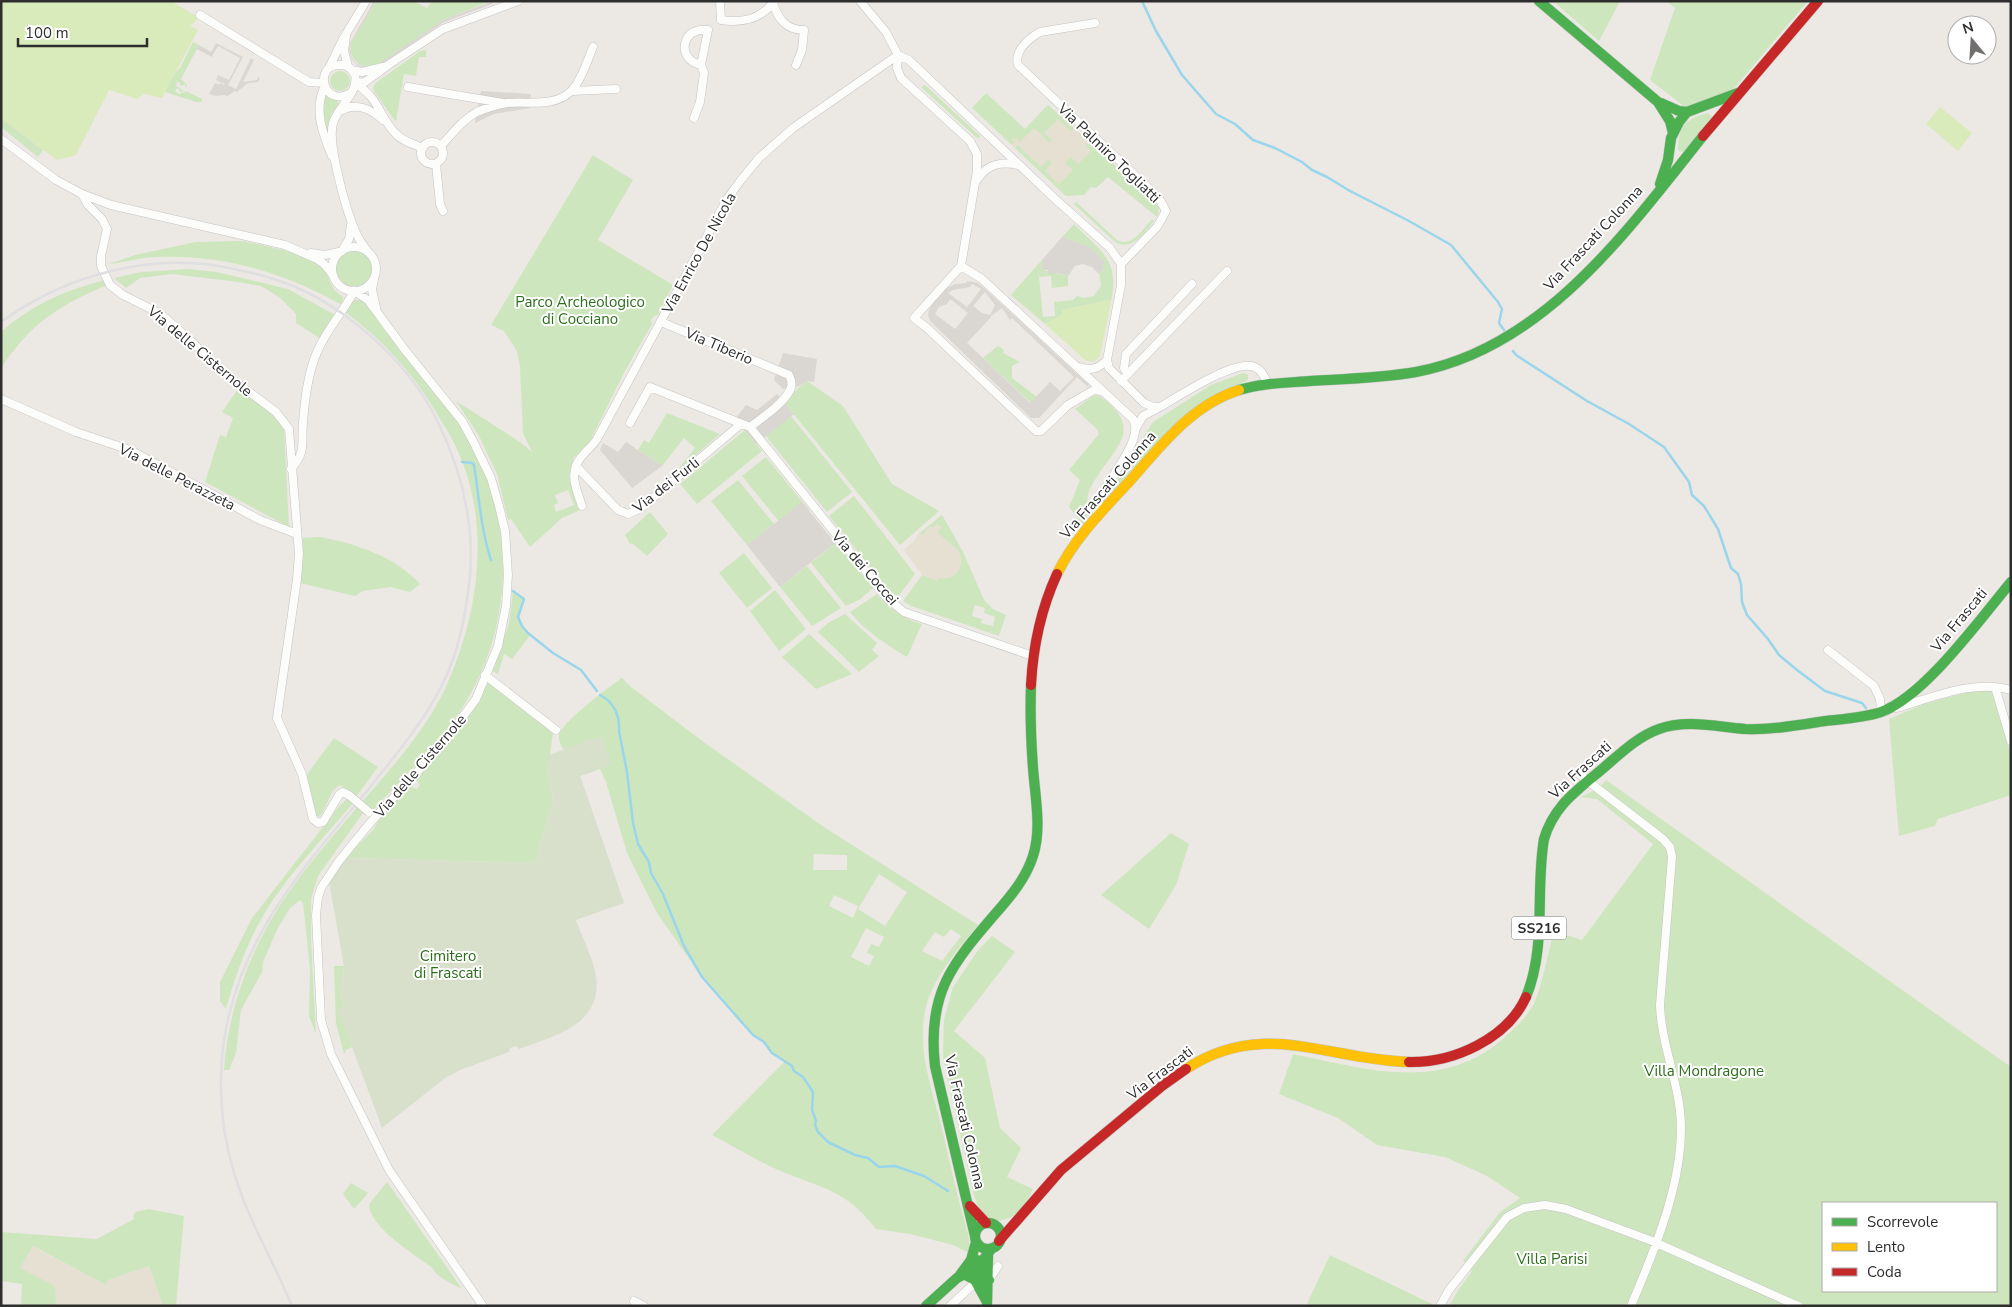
<svg xmlns="http://www.w3.org/2000/svg" width="2012" height="1307" viewBox="0 0 2012 1307" font-family="'Nunito Sans',sans-serif">
<style>
.education{fill:#e6e0d3}
.green{fill:#cee6be;fill-rule:evenodd}
.cemetery{fill:#d8e0cc}
.pitch{fill:#d9eabb}
.plaza{fill:#dad6d2;fill-rule:evenodd}
.lines{fill:none;stroke-linecap:round;stroke-linejoin:round}
.stream{stroke:#99d6ec;stroke-width:2.5}
.street-casing{stroke:#c5c4c5;stroke-width:9}
.fast-casing{stroke:#c5c4c5;stroke-width:11}
.slow-casing{stroke:#c5c4c5;stroke-width:11}
.jam-casing{stroke:#c5c4c5;stroke-width:11}
.street{stroke:#fcfcfb;stroke-width:8}
.fast{stroke:#4caf50;stroke-width:10}
.slow{stroke:#ffc107;stroke-width:10}
.jam{stroke:#c62828;stroke-width:10}
.rail{stroke:#dfdfe1;stroke-width:2.5}
.street-bridge-casing{stroke:#c5c4c5;stroke-width:9;stroke-linecap:butt}
.street-bridge{stroke:#fcfcfb;stroke-width:8}
.labels{text-anchor:middle;dominant-baseline:central;stroke-width:4;stroke-linejoin:round;paint-order:stroke}
.shield{fill:#fff;stroke:#6d6d6d;stroke-width:1}
.shield-label{font-size:14px;font-weight:bold;fill:#2e2e2e}
.street-label{font-size:15px;fill:#2e2e2e;stroke:#fff}
.park-label{font-size:15px;fill:#2c6e1b;stroke:#fff}
</style>
<rect width="100%" height="100%" fill="#ece8e4"/>
<path class="education" d="M1048,105L1108,159L1066,196L1002,136L1017,137Z
M942,515L963,552L970,592L922,575L904,550L917,538L916,536Z
M32,1246L106,1285L107,1280L149,1266L163,1306H29L20,1268Z"/>
<path class="green" d="M376,1H413L427,8L432,1H491L443,20L379,64C363,71 348,61 351,44Z
M1553,1H1620L1599,41Z
M1666,1H1808L1731,92L1698,109L1685,107L1650,80L1675,8Z
M193,42L199,45L181,79L187,85L186,88L185,84L181,86L180,83L177,81L176,86L184,91L180,92L179,89L177,88L175,91L179,94L186,91L202,99V102H196L165,92L172,76L180,68Z
M426,50V57H419L416,76L404,74L396,122L375,93L373,87L377,82L420,51Z
M330 81a10 10 0 1 1 20 0a10 10 0 1 1-20 0Z
M925,85L980,136V138H977L922,88V86Z
M986,93L1025,129L1048,105L1074,128L1071,131L1058,119L1044,133L1052,140L1050,143L1034,128L1020,142L1014,137L1012,140L1015,142L1012,145L972,108Z
M327,94L339,103L331,114L327,133L323,118L325,96Z
M1708,113L1713,118L1684,153L1678,150C1679,125 1684,120 1708,113Z
M1,118L43,150L38,157L1,127Z
M1089,142L1153,199L1159,208L1157,217L1108,177L1096,188L1091,187L1084,195L1066,196L1015,148L1018,145L1041,167L1048,159L1052,163L1045,171L1059,184L1073,170L1065,163L1071,157L1078,164L1091,151L1086,145Z
M593,155L633,180L598,240L673,285L658,315L654,316L651,320L652,324L625,371L589,443L574,457L569,476L580,510L562,518L530,547L511,519L508,520L497,474L479,436L456,401L520,442L532,452L523,433L520,367L517,351L504,331L491,325ZM568,490L574,505L556,512L554,505L558,503L555,495Z
M1076,202L1117,240C1132,248 1143,229 1152,219L1154,221C1144,232 1133,252 1115,242L1074,204Z
M1074,224C1101,252 1120,259 1111,302L1109,300L1062,310V315L1045,324L1011,295L1042,260L1043,270L1068,276V286L1052,288L1051,276L1039,277L1043,317L1055,316L1054,302L1073,300L1077,296L1084,298L1094,296L1101,286L1099,274L1104,269L1089,247L1062,237Z
M243,241C261,245 309,254 321,266C332,277 327,287 343,297L342,305C285,273 225,255 159,257C142,257 126,262 109,264L135,255L196,242Z
M336 268a18 18 0 1 1 36 0a18 18 0 1 1-36 0Z
M188,269L217,272L288,289L337,316L321,339L296,323V314L279,297L261,286L238,282L173,274L140,278L126,288L114,278L141,272Z
M105,280L107,285C58,306 31,323 1,368V332C31,305 66,290 105,280Z
M354,300C359,299 364,301 367,305C372,311 375,318 380,324C389,336 399,347 409,359C428,384 450,408 466,435C516,517 515,624 464,705C439,745 404,777 372,811L362,802C392,767 425,731 445,689C480,613 493,518 453,441C448,431 441,421 436,412C412,372 382,339 345,312Z
M998,346L1004,350L1003,353L1020,362L1012,366V378L1037,397L1031,403L983,358Z
M1243,373L1248,375V380L1211,399L1104,502L1153,422L1211,385Z
M807,381L843,406L892,484L939,511L900,545L783,401Z
M238,389L276,416L284,428L289,527L205,482L220,435L226,437L233,418L222,412Z
M1098,395C1151,431 1108,451 1090,489C1084,500 1091,515 1084,527L1069,507L1080,480L1069,470L1099,434L1097,429L1075,409L1093,396Z
M667,413L720,434L676,472L695,448L684,438L662,466L638,450L644,440L649,443Z
M791,416L852,492L827,512L766,436Z
M745,430L762,451L697,504L680,484Z
M766,457L809,510L781,524L742,476Z
M738,480L774,524L747,545L711,501Z
M854,496L915,574L898,597L889,590L829,516Z
M650,512L668,534L647,556L632,543L630,544L625,535Z
M942,515L963,552L984,600L993,609L1006,615L999,636L911,606L903,601L922,575L938,581L939,578C956,582 967,564 958,550C957,549 941,536 937,532L942,528L937,524L933,528L931,526L922,535L920,533ZM975,605L985,608L984,613L995,617L993,626L981,623L982,619L972,616Z
M320,537C355,543 396,557 420,584L410,592L391,587L363,591L355,596L300,583L303,538Z
M835,543L873,588L859,600L846,606L811,563Z
M744,553L772,588L747,608L719,573Z
M807,566L841,608L812,626L780,587Z
M775,590L806,629L779,651L750,611Z
M513,591L524,599C520,615 514,622 531,634L512,659L504,654L498,674L493,671L509,623Z
M877,594C889,609 904,619 922,624L907,657C886,644 866,632 850,612Z
M845,614L877,643L872,650L879,656L859,672L818,632L828,623Z
M809,634L852,674L816,689L782,657Z
M622,678L631,687L705,743L824,827L978,925C957,951 931,979 925,1012C917,1050 932,1089 941,1125C950,1163 958,1200 969,1237V1253L953,1245L910,1234L876,1229C845,1188 819,1188 776,1169C754,1159 733,1146 712,1135L784,1062L772,1053L764,1042L754,1037L745,1025L728,1007L722,997L715,992L702,977L657,913L627,853L606,782L600,769L580,776L624,903L564,750C561,745 558,741 559,735C561,723 610,686 622,678ZM814,854L847,855V870H813ZM879,874L907,892L885,926L858,909ZM834,895L858,906L853,918L829,906ZM866,928L884,937L879,947L871,944L867,953L874,956L869,966L851,957ZM951,929L961,936L942,961L922,951L935,932L944,937Z
M489,682L553,732L548,769L553,801L535,863L345,858L373,830L379,819L410,786L417,789L420,785L417,781V778L456,734Z
M1976,690L1992,691L1994,694L2011,756V795L1938,819L1935,826L1899,836L1889,719L1924,704Z
M334,738L378,767L356,797L340,785C328,791 328,808 319,817L315,814L305,777Z
M1606,780L2011,1067V1306H1449L1459,1289L1472,1271L1463,1261L1500,1212L1520,1198L1487,1176L1445,1157L1377,1145L1338,1118L1279,1094L1293,1054C1366,1069 1444,1094 1506,1036C1517,1026 1529,1015 1535,1001C1543,982 1548,952 1554,931L1582,940L1653,844L1597,799L1580,797L1598,789ZM1823,1203H1996V1291H1823Z
M348,798L354,802C324,838 286,876 263,916C246,945 235,977 226,1009L220,1001V982L252,918L340,805Z
M358,806L363,810V813L318,876L311,899V940L316,1034L309,1016L310,969L303,903L300,900L290,908L277,930L263,962L262,972L241,1010L236,1053L229,1070H224C228,1007 252,944 289,892C310,862 335,834 358,806Z
M1171,833L1189,844L1176,885L1149,929L1101,895Z
M992,936L1015,952L954,1031L985,1058L1000,1128L1021,1148L1007,1177L1033,1189C1030,1195 1027,1201 1023,1207C1015,1219 993,1227 982,1214C978,1209 977,1202 974,1196L943,1057L944,1020L953,987L979,949Z
M334,966H344L341,997L345,1007L352,1047L346,1050L344,1054L336,1023Z
M387,1182L462,1289C455,1285 445,1281 438,1275C435,1273 434,1269 431,1267C413,1253 369,1227 369,1204Z
M351,1183L368,1193L354,1209L343,1194Z
M149,1209L184,1216L176,1306H163L149,1266L108,1280L106,1285L33,1246L20,1268L55,1286L56,1306H21L22,1284L1,1281V1232L97,1239L134,1219L133,1216L135,1212Z
M1330,1255L1432,1304L1431,1306H1306Z"/>
<path class="cemetery" d="M601,736L611,765L580,776L624,903L576,920C582,937 591,954 595,971C606,1024 557,1035 519,1049L516,1046L510,1048L509,1052L460,1070L445,1078L382,1128L338,1009L345,1007L341,997L344,966L329,882L345,858L535,863L553,801L548,769L549,755Z"/>
<path class="pitch" d="M1,1H171L199,18L190,26L198,30L162,98L144,94L137,99L109,90L76,155L57,160L1,118Z
M1940,107L1972,133L1958,151L1926,124Z
M1109,300L1111,302L1100,356L1094,362L1085,360L1045,324L1062,315V310Z"/>
<path class="plaza" d="M374,1H376L351,44L350,49L353,60L357,64L368,67L378,64L443,20L493,1L492,4L444,22L380,65L368,69L357,65L352,60L349,49L350,43Z
M216,43L243,57L228,85L236,89L251,58L254,60L243,82L257,80L258,77L260,78L258,82L248,83L237,92L235,91L227,96L224,95L216,96L209,94L215,83L219,85L220,83L224,85L225,84L216,80L218,75L229,80L240,58L218,46L212,57L197,49L199,45L211,52Z
M481,91L531,94L530,108L494,114L475,123Z
M1062,237L1089,247L1105,262L1102,265L1104,269L1099,274L1092,267L1083,264L1075,266L1068,276L1058,273L1048,274V270H1043L1042,260Z
M967,281L978,283L984,288L1089,385L1088,387L1077,377L1039,418H1031L930,321L928,314L930,307L946,287L947,288L955,284L967,283ZM972,284L981,289L967,307L948,293L953,290L970,287ZM985,292L995,305L990,315L982,313L973,306ZM950,299L968,313L955,329L935,314L939,307L947,304ZM1002,308L1010,320L1012,318L1074,377L1060,391L1050,382L1030,403L967,343L991,317V316Z
M783,353L817,359L814,382L807,381L800,386L783,389L774,380Z
M777,394L794,414L756,444L745,430L736,428L731,424L746,405L757,410Z
M626,442L662,466L632,488L600,450L603,443L618,452Z
M802,502L835,543L780,587L747,545Z"/>
<g class="lines">
<path class="stream" d="M1142,1L1156,31L1182,75L1216,114L1235,124L1253,140L1275,148L1302,162L1312,170L1327,177L1350,191L1409,221L1451,245L1498,302L1502,309L1499,323L1504,330
M1513,351L1516,355L1587,401L1629,424L1664,447L1689,482L1692,495L1704,506L1718,529L1731,568L1738,574L1741,584L1742,602L1747,615L1768,639L1779,655L1797,670L1825,691L1862,703L1866,708
M462,462L472,463L474,465C479,496 481,530 491,560
M513,591L524,599L518,617L522,626L528,633L553,653L581,670L597,691
M600,695C614,702 620,716 619,731L627,772L633,823L638,844L649,862L651,873L663,894L684,946L702,977L753,1035L764,1042L772,1053L792,1066L794,1071L803,1077L813,1092L812,1110L816,1121L815,1125L818,1132L828,1142L855,1155L868,1158L879,1167L895,1166L924,1176L948,1191"/>
<g class="street-casing">
<path id="street" d="M720,1L721,20
M860,1L886,32L898,55
M773,3C778,19 786,30 804,30L802,50L796,65
M200,15L309,82L324,83
M721,20C742,23 761,20 774,1
M1095,23L1040,32C1028,39 1014,51 1018,65L1159,198L1166,211L1157,227L1121,264V285L1107,360L1109,368L1144,403L1153,407H1160C1179,396 1231,362 1251,366C1261,368 1265,377 1268,385
M346,36L344,51L348,66
M898,55L909,60L1054,198L1110,248L1121,264
M898,55L897,68L901,78L970,141L977,154V171L961,266
M701,65C675,59 682,26 708,30
M329,68L343,39L366,1
M352,70L362,72L383,67
M356,83L365,82L391,63L443,29L518,1
M356,84C379,98 379,116 395,133C402,141 413,144 423,148
M325,86C313,109 323,135 332,156
M408,87L503,103
M572,91L616,89
M351,93C323,109 313,65 339,65C347,64 352,69 355,75C359,93 338,106 333,123C327,144 347,214 357,235C360,242 365,248 370,254
M340,111C356,102 370,108 383,120
M694,118L700,102L704,73L701,65L708,30
M1,139L56,180L82,194L111,205L285,245L317,259L324,264L333,275
M421 153a11 11 0 1 1 22 0a11 11 0 1 1-22 0Z
M441,146C452,134 462,120 477,112C486,108 497,105 507,103C528,101 557,108 573,89C583,77 587,61 593,47
M436,164L440,204L443,211
M977,180C987,164 1001,161 1018,165
M82,194L88,205L102,219L107,229L101,256V266L110,285L123,295L161,314L191,341L221,371L276,412L289,429L299,554L297,579L277,718L302,774L313,819L318,823L323,822L339,795L343,792L350,796
M332 269a22 22 0 1 1 44 0a22 22 0 1 1-44 0Z
M342,251L349,239L351,225
M311,253L325,255L339,252
M961,266L982,279L1133,419C1145,440 1106,480 1099,501C1097,506 1097,511 1097,517
M961,266L914,318L927,328L1036,431H1041L1068,405L1094,390L1102,391
M374,279L372,290L376,307
M354,291L368,300L405,350L462,421L473,441L491,478L499,506L505,531L508,575L506,606L498,646L476,699L442,745L370,823L339,861L321,888L318,898L316,915L321,1020L331,1054L389,1170L483,1306
M661,322L789,375C791,379 793,385 790,390C782,405 763,417 750,427
M1079,367C1091,371 1098,369 1107,360
M1128,374L1124,368L1126,354L1192,284
M1121,381L1227,271
M1,399L76,432L130,450L260,520L297,534
M630,423L650,387L750,427L887,598L904,612L1033,656
M1136,428L1143,416L1158,408
M576,466L618,510L628,514L641,508L741,424
M291,469C307,451 301,443 303,422C305,399 308,371 318,350C327,329 344,311 354,291
M582,506C577,491 569,475 579,460C584,452 592,447 597,439L727,199L741,180L759,158L793,128L898,55
M1828,650L1874,686L1880,699L1881,712L1885,711
M485,675L556,730
M1995,687L2011,741
M1896,708C1932,698 1973,679 2011,690
M1580,775L1663,839L1670,847L1672,857L1660,1005C1661,1041 1676,1075 1680,1111C1687,1174 1655,1249 1631,1306
M989,1280L998,1266
M634,1301L644,1306
M950,1306L979,1279
M1440,1306L1449,1290L1507,1217L1524,1208L1545,1205L1566,1209L1652,1241L1798,1306"/>
</g>
<g class="fast-casing">
<path id="fast" d="M1539,1L1658,102L1670,121L1673,133
M1661,103L1679,111L1687,112
M1660,184L1668,160L1671,138L1679,122L1687,112L1738,93
M1239,390C1262,383 1286,383 1310,381C1345,379 1381,378 1416,372C1544,348 1627,231 1703,136
M1526,997C1547,946 1535,891 1544,839C1553,809 1571,795 1595,775C1615,759 1634,738 1659,729C1687,719 1717,727 1745,729C1772,730 1799,725 1825,721C1843,719 1863,718 1881,712C1924,697 1981,618 2011,582
M975 1236a13 13 0 1 1 26 0a13 13 0 1 1-26 0Z
M975,1236L935,1066C927,994 951,965 996,913C1011,896 1026,878 1033,856C1042,829 1035,796 1033,768C1031,741 1030,713 1031,685
M977,1260L981,1278L989,1280
M964,1274L975,1280L986,1300
M960,1275L971,1260L976,1242
M926,1306L957,1278L978,1267L992,1248
M987,1306L988,1256"/>
</g>
<g class="slow-casing">
<path id="slow" d="M1057,574C1074,539 1102,511 1128,483C1160,447 1191,405 1239,390
M1186,1069C1263,1018 1328,1060 1409,1062"/>
</g>
<g class="jam-casing">
<path id="jam" d="M1703,136L1818,1
M1031,685C1033,647 1041,609 1057,574
M1409,1062C1453,1063 1507,1039 1526,997
M970,1206L986,1223
M999,1241L1061,1170L1162,1086L1186,1069"/>
</g>
<use href="#street" class="street"/>
<use href="#fast" class="fast"/>
<use href="#slow" class="slow"/>
<use href="#jam" class="jam"/>
<path class="rail" d="M1,322C67,274 154,251 234,269C246,272 259,274 270,278C337,297 406,358 437,420C463,473 477,533 468,593C464,623 458,651 445,679C429,713 406,742 383,771C318,853 246,922 226,1029C216,1082 221,1139 240,1191C254,1230 276,1267 292,1306"/>
<g class="street-bridge-casing">
<path id="street-bridge" d="M350,796L369,812"/>
</g>
<use href="#street-bridge" class="street-bridge"/>
</g>
<g class="labels">
<rect class="shield" x="1511.5" y="916.5" width="55" height="23" rx="4"/>
<g class="shield-label">
<text x="1539" y="928">SS216</text>
</g>
<g class="street-label">
<text transform="translate(1109 153) rotate(44)">Via Palmiro Togliatti</text>
<text transform="translate(1593 238) rotate(-47)">Via Frascati Colonna</text>
<text transform="translate(699 253) rotate(-61)">Via Enrico De Nicola</text>
<text transform="translate(719 346) rotate(23)">Via Tiberio</text>
<text transform="translate(200 351) rotate(40)">Via delle Cisternole</text>
<text transform="translate(177 477) rotate(27)">Via delle Perazzeta</text>
<text transform="translate(666 485) rotate(-38)">Via dei Furli</text>
<text transform="translate(1108 485) rotate(-49)">Via Frascati Colonna</text>
<text transform="translate(865 568) rotate(49)">Via dei Coccei</text>
<text transform="translate(1959 620) rotate(-50)">Via Frascati</text>
<text transform="translate(420 766) rotate(-49)">Via delle Cisternole</text>
<text transform="translate(1580 770) rotate(-42)">Via Frascati</text>
<text transform="translate(1160 1073) rotate(-37)">Via Frascati</text>
<text transform="translate(965 1122) rotate(77)">Via Frascati Colonna</text>
</g>
<g class="park-label">
<text x="580" y="302">Parco Archeologico<tspan x="580" dy="17">di Cocciano</tspan></text>
<text x="448" y="956">Cimitero<tspan x="448" dy="17">di Frascati</tspan></text>
<text x="1704" y="1071">Villa Mondragone</text>
<text x="1552" y="1259">Villa Parisi</text>
</g>
</g>
<rect width="2012" height="1307" fill="none" stroke="#2e2e2e" stroke-width="5"/>
<rect x="1822" y="1202" width="175" height="90" fill="#ffffff" stroke="#ababab"/>
<rect x="1832" y="1218" width="25" height="8" fill="#4caf50" stroke="#ababab"/>
<text x="1867" y="1227" font-size="15" fill="#2e2e2e">Scorrevole</text>
<rect x="1832" y="1243" width="25" height="8" fill="#ffc107" stroke="#ababab"/>
<text x="1867" y="1252" font-size="15" fill="#2e2e2e">Lento</text>
<rect x="1832" y="1268" width="25" height="8" fill="#c62828" stroke="#ababab"/>
<text x="1867" y="1277" font-size="15" fill="#2e2e2e">Coda</text>
<g transform="translate(1972 40) rotate(342)"><circle r="24" fill="#ffffff" stroke="#ababab"/>
<path d="M0-4L9 19L0 12L-9 19Z" fill="#706f6e"/>
<text y="-8" font-size="14" font-weight="bold" text-anchor="middle" fill="#2e2e2e">N</text>
</g>
<path d="M18 38v8h129v-8" fill="none" stroke="#2e2e2e" stroke-width="2.5"/>
<text x="25" y="38" font-size="15" fill="#2e2e2e" stroke="#ffffff" stroke-width="4" paint-order="stroke">100 m</text>
</svg>
